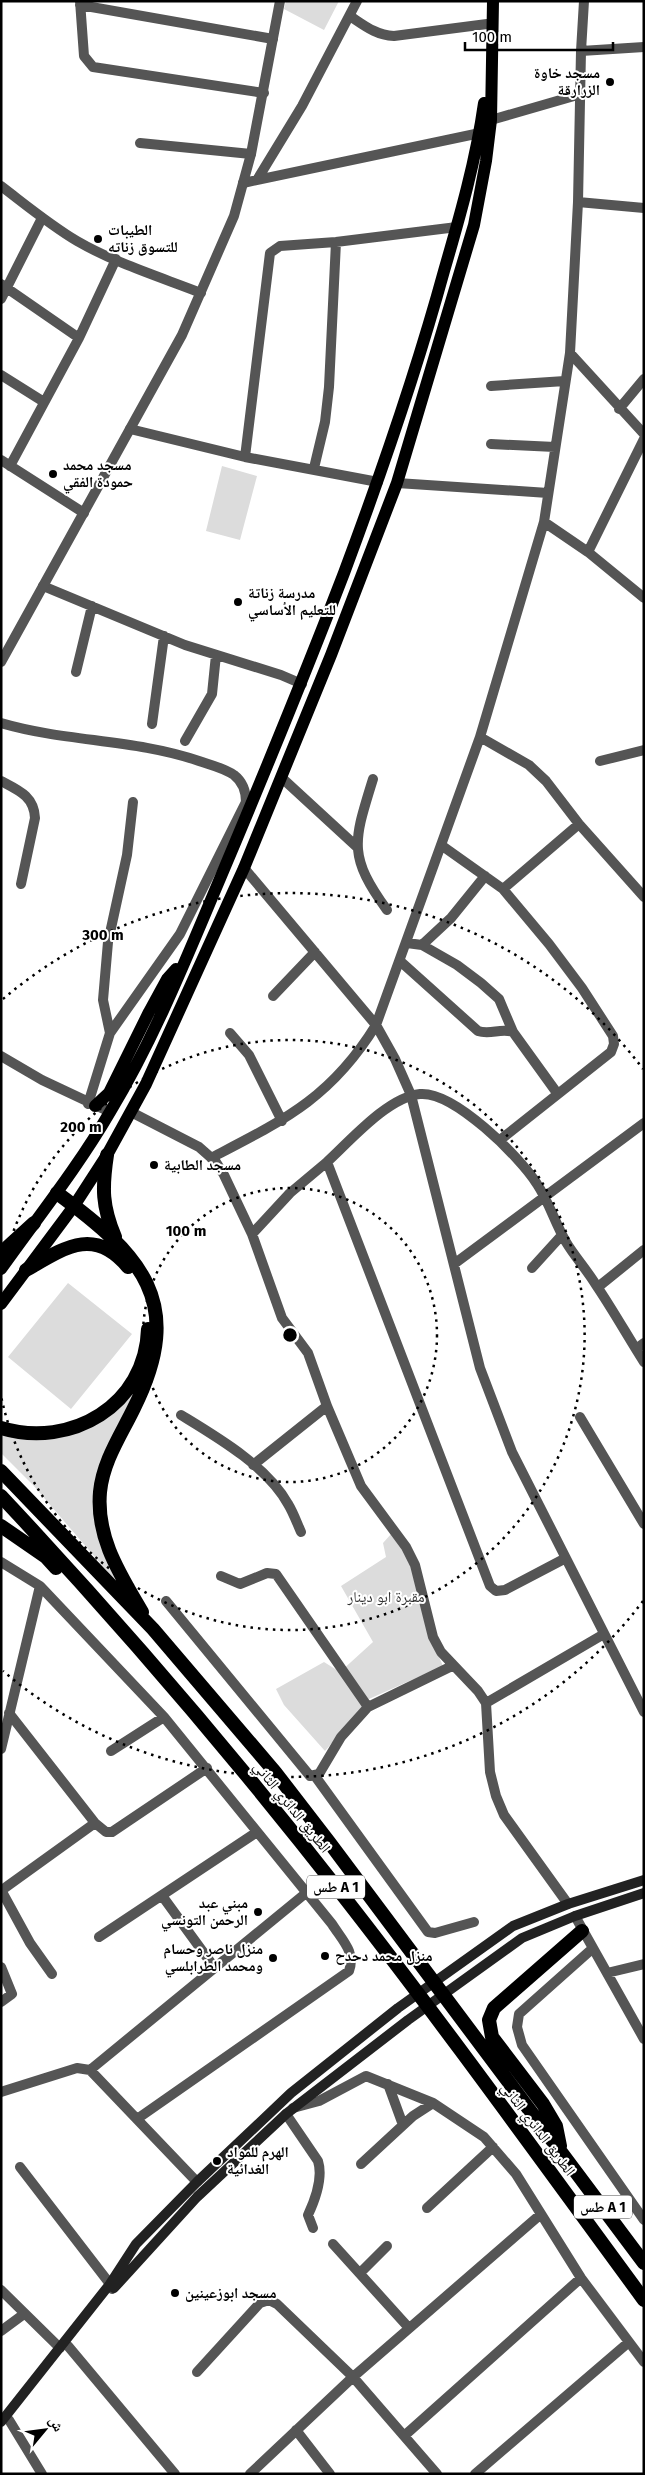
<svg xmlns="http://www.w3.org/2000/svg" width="645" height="2475" viewBox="0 0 645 2475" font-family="'Fira Sans','Noto Naskh Arabic',sans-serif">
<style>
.green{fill:#dcdcdc}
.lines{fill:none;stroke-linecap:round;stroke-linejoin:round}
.minor{stroke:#555;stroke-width:10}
.tertiary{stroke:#555;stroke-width:10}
.secondary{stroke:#222;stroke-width:10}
.primary{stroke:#000;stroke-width:12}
.trunk{stroke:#000;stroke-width:14}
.ring{fill:none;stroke:#000;stroke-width:2.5;stroke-dasharray:2.5 5}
.poi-dot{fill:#000;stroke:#fff;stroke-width:2}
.labels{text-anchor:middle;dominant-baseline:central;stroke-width:4;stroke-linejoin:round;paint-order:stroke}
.shield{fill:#fff;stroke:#4c4c4c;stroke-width:1}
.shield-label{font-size:14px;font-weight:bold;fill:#000}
.poi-label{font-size:15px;font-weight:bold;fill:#000;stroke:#fff;text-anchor:start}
.park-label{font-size:15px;fill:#333;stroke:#fff}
.street-label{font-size:15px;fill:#000;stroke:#fff}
.centre{fill:#000;stroke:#fff;stroke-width:2.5}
.ring-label{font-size:15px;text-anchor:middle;font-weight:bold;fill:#000;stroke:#fff;stroke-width:4;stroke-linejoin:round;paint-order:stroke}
</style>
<rect width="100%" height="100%" fill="#fff"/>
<path class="green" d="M286,1H339L324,30L284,9Z
M222,466L257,476L240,540L206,531Z
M68,1283L132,1334L71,1409L8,1357Z
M149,1356L106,1465L101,1519L131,1599L33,1485L1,1453V1428L20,1433L96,1417Z
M392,1533L412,1565L431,1639L443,1666L369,1699L325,1751L284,1705L276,1689L324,1662L340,1672L373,1642L341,1586L386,1557L383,1543Z"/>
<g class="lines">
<path class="minor" d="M80,1L84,56L93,67L264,93
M80,5L273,39
M350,16C365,26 376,35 394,36L487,24
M581,51L644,47
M491,120L581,94
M140,143L251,154
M257,180L302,106L357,1
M243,183L480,133
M578,202L644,208
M1,284L79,338
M1,299L42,218
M570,353L644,434
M1,375L44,402
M491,386L565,381
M619,409L644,379
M130,429L245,457L378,482
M491,444L555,447
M245,457L270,253L280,246L336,242L457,227
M1,460L84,513
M10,466L79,338L116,259
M314,468L325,422L329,387L336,242
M397,483L548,493
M544,522L588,552L644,598
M588,552L644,439
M43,586L185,645L281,675L302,684
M76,672L92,606
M1,723C66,742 135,739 199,761C211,765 224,768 234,775C243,782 246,791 246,802L180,934L110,1033L88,1104
M152,724L164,636
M480,737L529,765L546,781L579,824L644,897
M185,741L212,694L216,655
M600,761L644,750
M282,778L357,847
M373,779C354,841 347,855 387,910
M1,781C18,790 34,796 35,818L21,884
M441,845L503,889L549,944L582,988L613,1036L614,1044L611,1052L500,1140
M244,868L376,1025L395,1059L411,1095L480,1368L512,1452L644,1712
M503,889L579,824
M407,943L422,945L457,965L481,983L499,999L513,1032
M422,945L451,918L485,876
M400,961L478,1031C490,1035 501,1028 513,1032L557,1093
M273,996L315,952
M110,1033L103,1000L108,942L127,855L133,802
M230,1033L249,1055L282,1121
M1,1056L42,1080L110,1112
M131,1112L199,1147L216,1162L224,1175L252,1234L282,1318L308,1353L327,1406L361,1486L406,1547L415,1565L433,1637L441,1652L478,1691L486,1703L490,1772L496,1796L504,1815L568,1904
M211,1158C284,1120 331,1098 376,1025L480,737L544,522L570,353L578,202L581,51L584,1
M252,1234L290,1193L327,1162
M454,1264L644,1123
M532,1268L562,1235
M598,1287L644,1250
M636,1349L644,1343
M181,1415C217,1437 267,1466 288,1504C293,1512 297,1523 301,1532
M580,1417L644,1524
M253,1465L327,1406
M564,1559L505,1590L496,1591L490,1586L327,1162C350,1141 388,1097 420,1094C454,1091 520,1157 537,1184C549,1202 555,1223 566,1242C575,1257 587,1270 596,1285C613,1310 628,1337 644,1362
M1,1562L40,1586L164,1717L332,1924C342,1940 356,1952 349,1971L137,2119
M221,1576L240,1584L267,1573L276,1574L368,1707L452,1666
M166,1601L310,1776L319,1774L341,1737L368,1707
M486,1703L604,1634
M9,1713L95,1823L106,1832H112L207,1768
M1,1749L40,1586
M111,1751L164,1717
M315,1776L428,1932L435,1933L474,1922
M1,1890L30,1943L52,1974
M2,1890L95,1823
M163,1897L214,1967
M575,1916L644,2039
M99,1937L257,1832
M592,1949L519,2014L517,2027L522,2045L644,2220
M1,1967L12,1994L1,2002
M607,1973L644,1964
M90,2070L306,1893
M388,2084L403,2125
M1,2092L77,2068L90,2070L197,2182
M293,2108L319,2101L366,2076L433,2103L484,2137L516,2174L581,2278L644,2362
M286,2114L318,2161C323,2177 315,2200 308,2215L313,2228
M361,2164L413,2116L433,2103
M20,2167L110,2284L112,2289
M427,2208L493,2147
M333,2244L409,2328
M361,2272L387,2246
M1,2290L60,2348
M1,2331L24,2314
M68,2346L175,2474
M197,2372L260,2303L269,2300L277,2304L353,2377L437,2474
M9,2420L42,2474
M296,2430L330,2474
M404,2436L581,2278
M250,2474L353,2377L541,2214
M475,2474L629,2342"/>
<path class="tertiary" d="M1,186C26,205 50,225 77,241C115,263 160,277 201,293
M1,662L182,335L234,216L251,154L280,1"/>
<path class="secondary" d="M114,2288L197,2197L286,2114L408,2020L522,1938L575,1916L644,1893
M1,2422L110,2284L136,2244L197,2182L291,2093L398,2008L513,1926L568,1904L644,1880"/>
<path class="primary" d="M95,1106L109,1093L149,1012L167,979L176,969
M1,1269C38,1217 78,1167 110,1112C154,1039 186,959 219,881C262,779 304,677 344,573C381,474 416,373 444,271C460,216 476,160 484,103
M1,1304L74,1206L107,1155L146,1084L244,868L331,655L397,483L474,225L486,161L491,120L493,1"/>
<path class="trunk" d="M107,1155C102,1188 102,1206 115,1237
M57,1193C141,1255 187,1302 134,1408C121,1435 103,1461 100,1492C96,1538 120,1574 142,1612
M1,1253L34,1223
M26,1270C64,1248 94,1226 128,1267
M1,1428C71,1449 146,1405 148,1329
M1,1471L153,1629L275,1772L329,1842L644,2263
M1,1496C120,1623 234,1756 341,1893C445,2026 544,2164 644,2300
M1,1526L46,1557L56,1568
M560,2146L556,2126L543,2104L492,2037L489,2020L494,2008L582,1931"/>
</g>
<g class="ring">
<circle cx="290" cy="1335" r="147"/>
<path d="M1 1274A295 295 0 1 1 1 1396"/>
<path d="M643 1601A442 442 0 0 1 3 1671M3 999A442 442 0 0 1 643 1069"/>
</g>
<g class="poi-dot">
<circle cx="610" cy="82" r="5"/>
<circle cx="98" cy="239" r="5"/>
<circle cx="53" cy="474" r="5"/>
<circle cx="238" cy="602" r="5"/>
<circle cx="154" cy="1165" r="5"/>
<circle cx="258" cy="1912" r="5"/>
<circle cx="325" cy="1956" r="5"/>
<circle cx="273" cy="1958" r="5"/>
<circle cx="217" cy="2161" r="5"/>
<circle cx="175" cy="2293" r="5"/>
</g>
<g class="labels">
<g class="shield">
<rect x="307" y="1875.5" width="58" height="23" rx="4"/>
<rect x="574" y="2195.5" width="58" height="23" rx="4"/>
</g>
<g class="shield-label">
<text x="336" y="1887">طس A 1</text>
<text x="603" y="2207">طس A 1</text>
</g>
<g class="poi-label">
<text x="600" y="73" text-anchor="end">مسجد خاوة<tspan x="600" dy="17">الزرارقة</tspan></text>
<text x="108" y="230">الطيبات<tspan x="108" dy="17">للتسوق زناته</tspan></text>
<text x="63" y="465">مسجد محمد<tspan x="63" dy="17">حمودة الفقي</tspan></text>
<text x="248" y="593">مدرسة زناتة<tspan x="248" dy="17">للتعليم الأساسي</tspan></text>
<text x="164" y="1165">مسجد الطابية</text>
<text x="248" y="1903" text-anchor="end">مبني عبد<tspan x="248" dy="17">الرحمن التونسي</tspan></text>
<text x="263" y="1949" text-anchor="end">منزل ناصر وحسام<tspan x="263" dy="17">ومحمد الطرابلسي</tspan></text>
<text x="335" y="1956">منزل محمد دحدح</text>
<text x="227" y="2152">الهرم للمواد<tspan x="227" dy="17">الغدائية</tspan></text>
<text x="185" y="2293">مسجد ابوزعينين</text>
</g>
<g class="park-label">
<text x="386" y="1597">مقبرة ابو دينار</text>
</g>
<g class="street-label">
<text transform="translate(292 1807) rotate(51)">الطريق الدائري الثاني</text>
<text transform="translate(538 2129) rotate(53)">الطريق الدائري الثاني</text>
</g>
</g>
<circle cx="290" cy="1335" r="8" class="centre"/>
<g class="ring-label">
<text x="103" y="940">300 m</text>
<text x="81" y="1132">200 m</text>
<text x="186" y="1236">100 m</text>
</g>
<rect width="645" height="2475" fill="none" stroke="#000000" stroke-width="5"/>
<g transform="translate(45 2430) rotate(61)" stroke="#ffffff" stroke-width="4" paint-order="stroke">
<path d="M0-4L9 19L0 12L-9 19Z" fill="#000000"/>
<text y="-8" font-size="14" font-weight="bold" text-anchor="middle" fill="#000000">ش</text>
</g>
<path d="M465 42v8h148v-8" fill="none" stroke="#000000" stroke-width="2.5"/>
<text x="472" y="42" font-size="15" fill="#000000" stroke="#ffffff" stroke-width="4" paint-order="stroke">100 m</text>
</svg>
